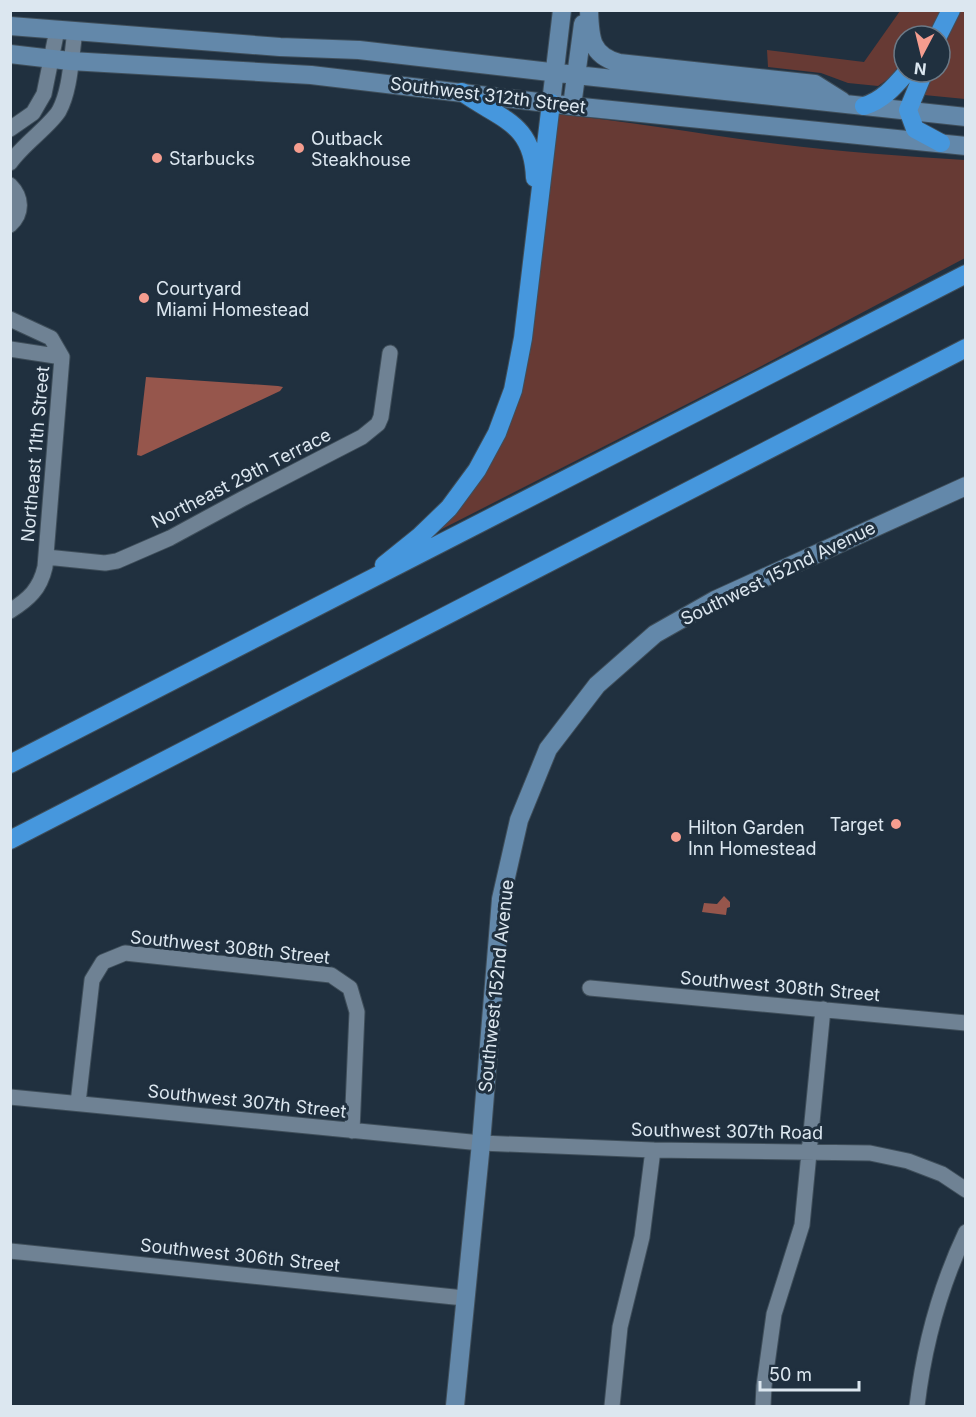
<svg xmlns="http://www.w3.org/2000/svg" width="976" height="1417" viewBox="0 0 976 1417" font-family="Inter,sans-serif">
<style>
.green{fill:#673a34}
.water{fill:#96564c}
.lines{fill:none;stroke-linecap:round;stroke-linejoin:round}
.street-casing{stroke:#3f4e5a;stroke-width:17}
.secondary-casing{stroke:#3f4e5a;stroke-width:20}
.highway-casing{stroke:#3f4e5a;stroke-width:20}
.street{stroke:#6f8294;stroke-width:15}
.secondary{stroke:#6388aa;stroke-width:18}
.highway{stroke:#4697dd;stroke-width:18}
.poi-dot{fill:#f59d8f;stroke:#20303f;stroke-width:2}
.labels{text-anchor:middle;dominant-baseline:central;stroke-width:6;stroke-linejoin:round;paint-order:stroke}
.street-label{font-size:18px;fill:#dce7f0;stroke:#20303f}
.poi-label{font-size:18px;fill:#dce7f0;stroke:#20303f;text-anchor:start}
</style>
<rect width="100%" height="100%" fill="#20303f"/>
<path class="green" d="M900,11H943L929,36H904V68L878,86L848,83L821,73L768,67L767,50L864,62Z
M960,11H965V99L924,95L931,72H940V52Z
M555,114C630,121 704,135 778,144C840,152 903,156 965,160V258L752,371L438,531L436,528L497,446Z"/>
<path class="water" d="M146,377L278,386L283,387L280,391L141,456L137,455Z
M724,896L730,902V907L727,908L726,915L702,912L704,903L717,904Z"/>
<g class="lines">
<g class="street-casing">
<path id="street" d="M10,129L33,113L44,94L57,30
M10,163C23,144 49,127 59,111C71,89 71,56 75,32
M10,185C22,197 23,213 10,225
M10,319L51,338L62,357
M10,349L62,357
M46,557L105,563L117,561L170,538L242,499L362,437L378,424L381,417L390,353
M10,611C29,599 40,589 45,567L62,357
M590,988L966,1023
M10,1097L481,1143L653,1150L870,1153L908,1161L942,1174L966,1190
M78,1103L92,980L103,962L125,953L331,975L350,988L357,1012L352,1131
M10,1251L464,1298
M612,1406L620,1327L642,1237L653,1150
M763,1406L764,1386L774,1314L802,1225L823,1009
M917,1406C924,1346 940,1287 966,1232"/>
</g>
<g class="secondary-casing">
<path id="secondary" d="M589,10C590,37 590,55 619,63L815,84L842,101
M10,26L280,47L359,50L576,75L966,117
M10,54L70,61L311,75L572,106L966,146
M551,103L562,10
M572,106L583,24
M455,1406L481,1143L501,899L519,820L548,749L597,685L655,634L715,600L966,486"/>
</g>
<g class="highway-casing">
<path id="highway" d="M938,36L951,10
M924,72L908,110L915,129L941,143
M462,92C501,120 533,122 535,178
M864,106C883,100 894,87 907,72
M384,565L420,536L449,508L477,470L497,433L513,390L523,338L551,103
M10,764L966,274
M10,840L966,348"/>
</g>
<use href="#street" class="street"/>
<use href="#secondary" class="secondary"/>
<use href="#highway" class="highway"/>
</g>
<g class="poi-dot">
<circle cx="299" cy="148" r="6"/>
<circle cx="157" cy="158" r="6"/>
<circle cx="144" cy="298" r="6"/>
<circle cx="896" cy="824" r="6"/>
<circle cx="676" cy="837" r="6"/>
</g>
<g class="labels">
<g class="street-label">
<text transform="translate(488 95) rotate(7)">Southwest 312th Street</text>
<text transform="translate(35 454) rotate(-85)">Northeast 11th Street</text>
<text transform="translate(241 478) rotate(-27)">Northeast 29th Terrace</text>
<text transform="translate(778 573) rotate(-26)">Southwest 152nd Avenue</text>
<text transform="translate(230 947) rotate(6)">Southwest 308th Street</text>
<text transform="translate(496 986) rotate(-84)">Southwest 152nd Avenue</text>
<text transform="translate(780 986) rotate(5)">Southwest 308th Street</text>
<text transform="translate(247 1101) rotate(6)">Southwest 307th Street</text>
<text transform="translate(727 1131) rotate(1)">Southwest 307th Road</text>
<text transform="translate(240 1255) rotate(6)">Southwest 306th Street</text>
</g>
<g class="poi-label">
<text x="311" y="138">Outback<tspan x="311" dy="21">Steakhouse</tspan></text>
<text x="169" y="158">Starbucks</text>
<text x="156" y="288">Courtyard<tspan x="156" dy="21">Miami Homestead</tspan></text>
<text x="884" y="824" text-anchor="end">Target</text>
<text x="688" y="827">Hilton Garden<tspan x="688" dy="21">Inn Homestead</tspan></text>
</g>
</g>
<rect width="976" height="1417" fill="none" stroke="#dce7f0" stroke-width="24"/>
<g transform="translate(922 54) rotate(187)"><circle r="28" fill="#20303f" stroke="#6b7986" stroke-width="1.5"/>
<path d="M0-4.5L10 22L0 15L-10 22Z" fill="#f59d8f"/>
<text y="-9" font-size="16" font-weight="bold" text-anchor="middle" fill="#dce7f0">N</text>
</g>
<path d="M760 1381v9h99v-9" fill="none" stroke="#dce7f0" stroke-width="3"/>
<text x="769" y="1381" font-size="18" fill="#dce7f0" stroke="#20303f" stroke-width="4.5" paint-order="stroke">50 m</text>
</svg>
